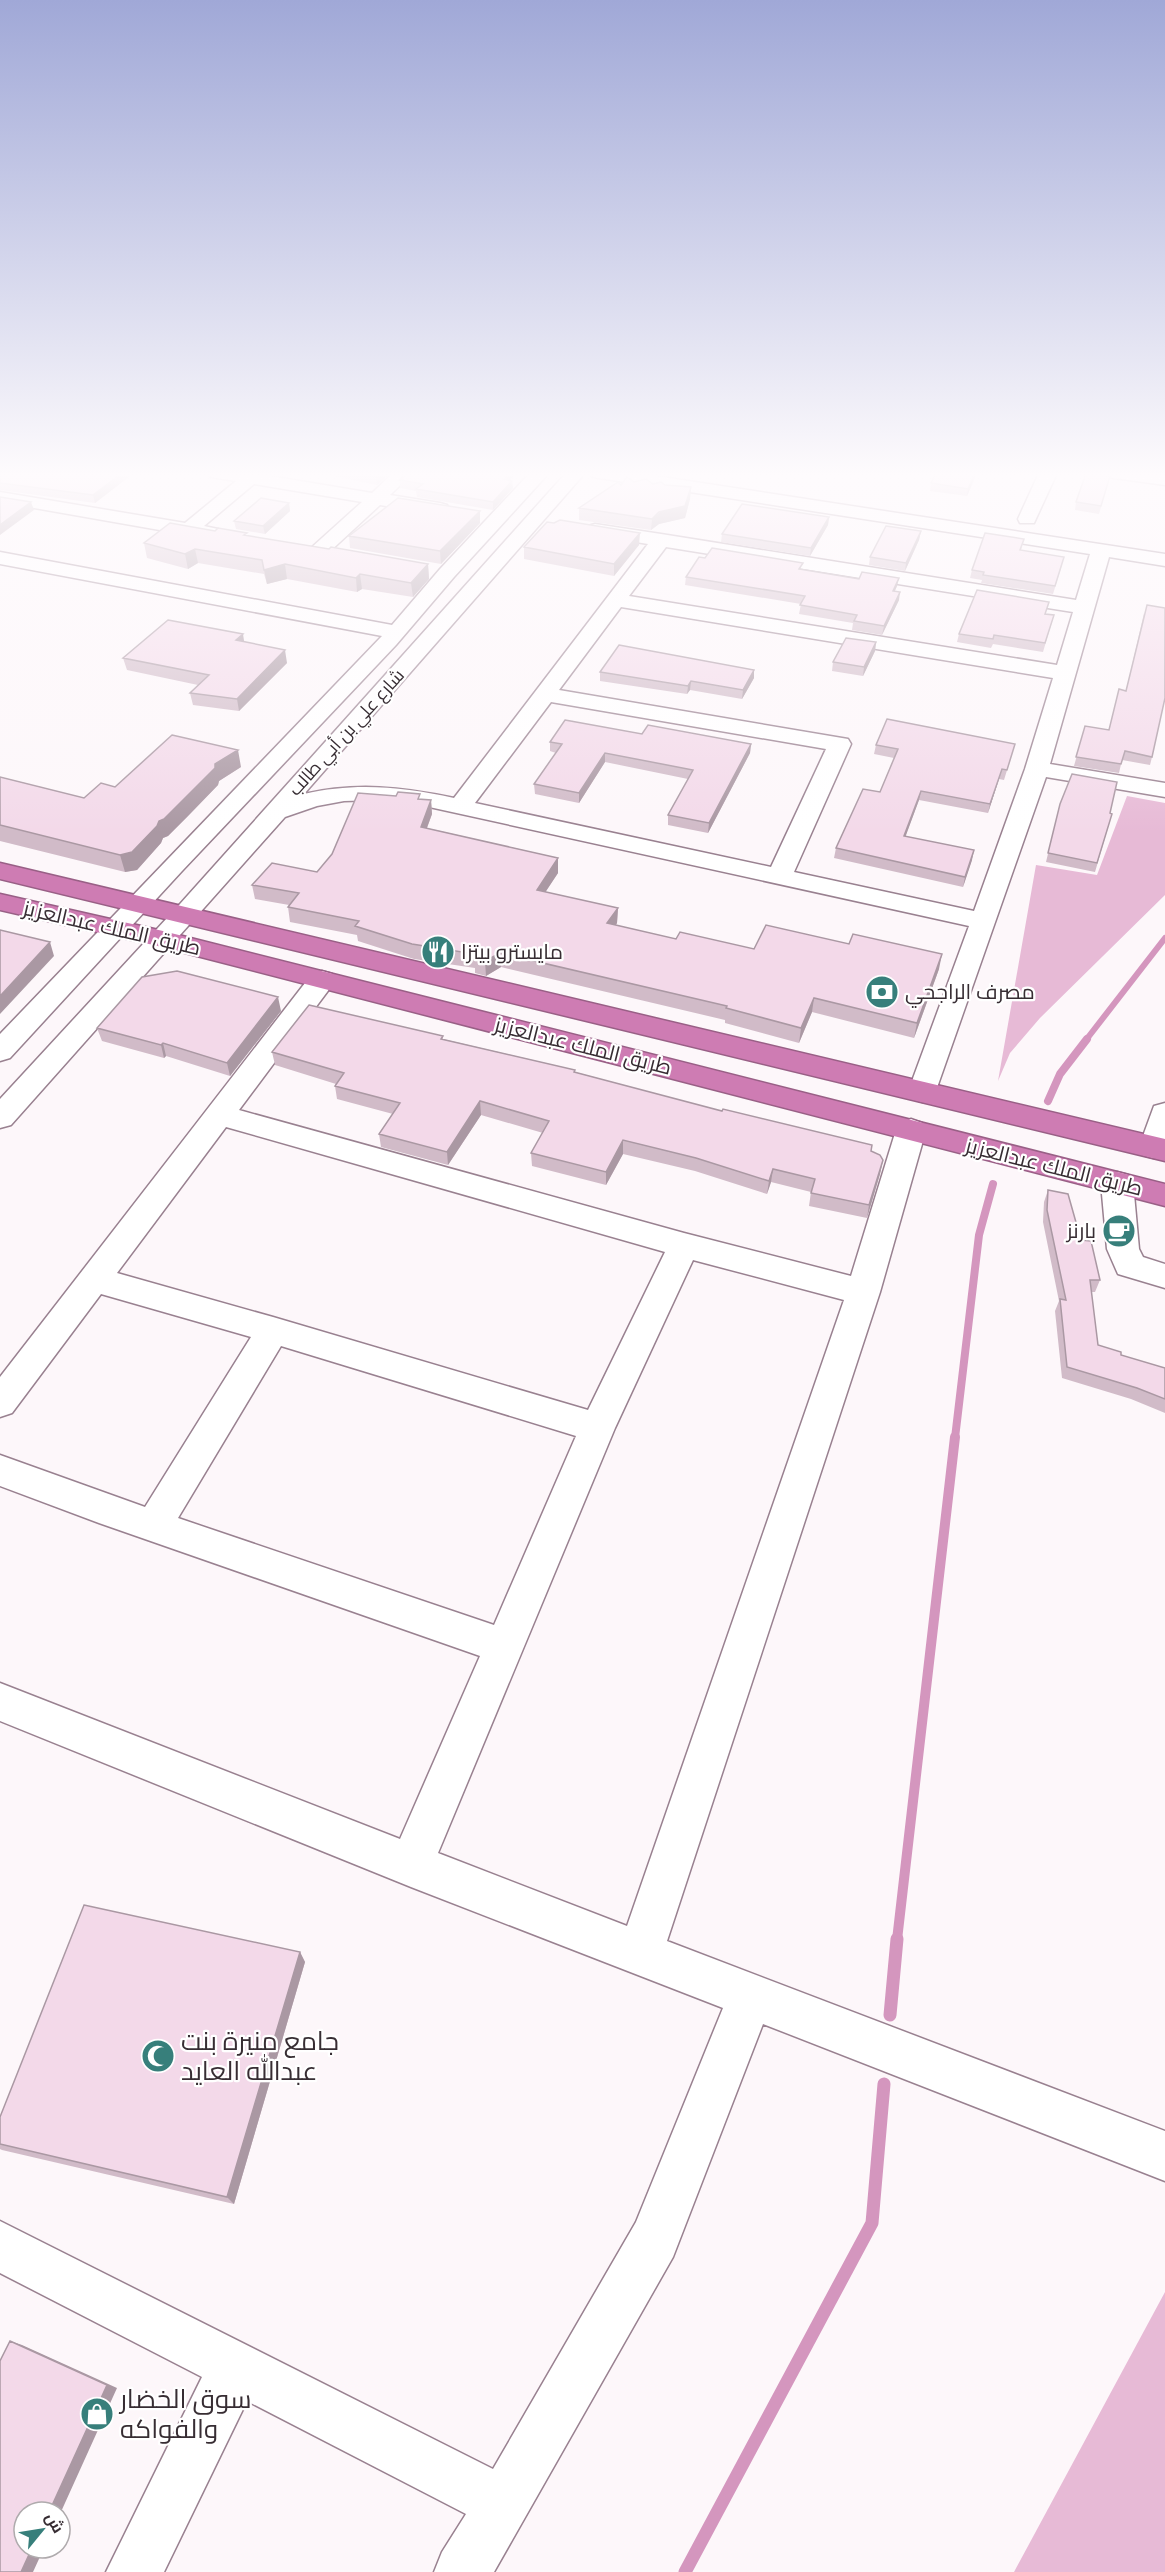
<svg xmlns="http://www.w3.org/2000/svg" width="1165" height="2572" viewBox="0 0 1165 2572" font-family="'Roboto Condensed',Cairo,sans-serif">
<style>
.green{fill:#e7bad6}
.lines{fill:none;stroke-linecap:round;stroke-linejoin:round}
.stream-far3{stroke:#d496be;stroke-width:6}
.stream-far2{stroke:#d496be;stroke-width:8}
.stream-far1{stroke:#d496be;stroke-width:10}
.stream{stroke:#d496be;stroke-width:13}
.minor-casing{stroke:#998190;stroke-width:3}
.highway-casing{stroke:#996086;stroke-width:3}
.minor{fill:#fff;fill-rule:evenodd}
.highway{fill:#ce7cb3;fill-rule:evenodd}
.wall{fill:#d1bbc8}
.shaded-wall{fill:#aa98a3}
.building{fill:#f3d9e9;stroke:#aa98a3;stroke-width:1.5}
.labels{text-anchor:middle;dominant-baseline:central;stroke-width:4.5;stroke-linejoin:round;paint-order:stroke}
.far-street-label{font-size:18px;fill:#372d33;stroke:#fff}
.street-label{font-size:21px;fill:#372d33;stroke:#fff}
.poi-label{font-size:21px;fill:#372d33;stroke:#fff;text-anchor:start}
.near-poi-label{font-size:26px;fill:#372d33;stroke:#fff;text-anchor:start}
</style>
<rect width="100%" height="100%" fill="#fdf7fa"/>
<path class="green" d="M1127,796L1165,803V895L1040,1018L1010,1053L998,1081L1036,865L1097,875Z
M1165,2292V2572H1014Z"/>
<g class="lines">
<path class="stream-far3" d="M1086,1040L1165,938"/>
<path class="stream-far2" d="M1048,1101L1060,1074L1087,1039
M955,1438L979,1235L993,1184"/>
<path class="stream-far1" d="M897,1940L955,1437"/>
<path class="stream" d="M890,2015L897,1939
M685,2572L872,2223L884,2084"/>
<g class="minor-casing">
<path id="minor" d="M208,473H266L264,475L372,493L393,473H413L390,495L440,503L447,505L449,509L447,513L440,515L380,505L326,555H312L309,551L312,547L362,502L254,484L204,526L218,529L220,533L218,537L211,539L0,502V492L185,523L236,481L211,477Z
M530,473H549L454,577L396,645L182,871L10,1058L0,1061V1034L382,636L0,564V552L392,625L440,569Z
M566,473H585L304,794C356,782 403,787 454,798L648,544L588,534L586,530L588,526L595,524L661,534L1076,600L1090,554L599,478L593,477L590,473H636L1165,554V566L1109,557L1050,764L1165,783V797L1046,777L933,1099L923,1102L913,1099L908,1092L969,926L411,803L377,800L344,801L317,806L285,817L11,1125L0,1128V1099L180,904ZM666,547L1073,612L1057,665L629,596ZM621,607L1053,678L1025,769L974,911L794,872L851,744L848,739L559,690ZM551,702L826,749L771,867L475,803Z
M1039,473H1057L1034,523H1020L1018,519Z
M1105,473L1165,475V485L1114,478L1108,477Z
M322,971L332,974L336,980L239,1110L684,1233L851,1276L896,1130L900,1123L911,1119L922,1123L926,1130L880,1292L667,1941L1165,2131V2181L763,2024L673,2257L494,2572H434L442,2552L466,2514L247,2401L164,2572H106L202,2377L0,2273V2221L493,2469L636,2222L723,2008L411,1887L0,1721V1683L400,1839L480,1656L99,1523L0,1486V1455L145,1507L251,1337L101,1294L12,1413L0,1417V1377L312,974ZM226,1127L665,1252L588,1410L273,1317L117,1273ZM693,1260L844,1300L627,1926L438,1853L615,1428ZM281,1346L576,1436L494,1625L178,1518Z
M1165,1103V1154L1154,1158L1143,1155L1139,1147L1154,1106Z
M1117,1172L1128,1175L1133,1183L1139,1249L1143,1257L1165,1264V1288L1118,1274L1107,1249L1101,1183L1106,1175Z"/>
</g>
<g class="highway-casing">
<path id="highway" d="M0,863L1165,1139V1161L0,879Z
M0,894L163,931L1165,1184V1206L162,947L0,910Z"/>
</g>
<use href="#minor" class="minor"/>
<use href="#highway" class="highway"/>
</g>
<path class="wall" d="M134,473L95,503L0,490V474Z
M319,473H390L377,485Z
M407,473H517L510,480L513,488L493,510L417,497L416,491L400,488V480Z
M936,473H977L967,496L930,491L931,483Z
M1110,476L1099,514L1075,510L1076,502Z
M634,482L691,487L690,499L685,518L659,524L651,530L579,520V508L621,485Z
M289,503L290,511L265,534L236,529L234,521Z
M829,517L828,525L810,556L721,542L722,534Z
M480,523L441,564L350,548L349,536Z
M921,531L919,540L905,571L869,565L870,557Z
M248,536L428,564L429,579L413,597L362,589L357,592L287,579L267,584L264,574L198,563L188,569L147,558L144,543Z
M1024,539L1021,550L1062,565L1053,594L981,583L982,580L970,578L972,570Z
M639,545L614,576L524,559V547Z
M802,570L897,586L895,591L899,600L882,635L852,630L853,623L799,614L801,604L685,585L686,577Z
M1144,613L1152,757L1150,765L1122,760L1119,773L1074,766L1085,726L1109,730L1126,691Z
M1046,614L1054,615L1043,652L993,644L991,648L957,642L959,634Z
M244,642L287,663L239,711L193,705L190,693L198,685L127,670L123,658Z
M876,642L875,651L863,676L832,671L833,662Z
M754,670V678L742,699L690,690L687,694L600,681V672Z
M642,734L751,744L750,753L708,833L668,825V815L688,779L605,762L579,803L535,794L534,784L556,753L550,751V742Z
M1015,744L1004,780L999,779L988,813L919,800L905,837L972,860L963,887L834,858L836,848L880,792L894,758L874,754L876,745Z
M241,767L219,781L218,785L187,817L168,836L163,838L161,843L137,870L125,872L0,841V777L84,798L115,787Z
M420,799L431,800L432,814L427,828L558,858V873L545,892L618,908L617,923L616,925L676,939L754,949L939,969L914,1038L812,1012L799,1043L725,1023V1020L501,967L486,976L475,973V968L414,959L358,941L357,935L290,922L288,907L289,905L255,899L252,885L317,872Z
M1060,804L1112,814L1095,872L1046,862Z
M281,1011L230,1076L166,1056L164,1058L102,1041L97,1028Z
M443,1036V1039L575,1070V1072L871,1151L883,1160L880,1174L867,1218L809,1206L811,1192L771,1182L767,1194L695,1171L623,1154L606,1185L532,1166L531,1153L543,1133L481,1115L448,1165L381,1147L379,1134L393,1114L337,1099L335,1086L336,1084L275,1065L272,1052Z
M1048,1190L1081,1240L1100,1280L1095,1292H1091L1098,1345L1121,1355L1165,1368V1413L1131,1399L1062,1378L1055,1311L1059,1301L1043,1222L1044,1202Z
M300,1952L305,1962L234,2204L2,2150L0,2149V2117Z"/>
<path class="shaded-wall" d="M122,473H134L95,503L93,495Z
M380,473H390L377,485L376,477Z
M509,473H517L504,487V479Z
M975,473H977L967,496L968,489Z
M512,481L513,488L493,510V502Z
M691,487L690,499L685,518L659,524L651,530L652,519Z
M31,502L34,510L0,535V525Z
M289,503L290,511L265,534L263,526Z
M480,511V523L441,564L440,551Z
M829,517L828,525L810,556L811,548Z
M921,531L919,540L905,571L906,563Z
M640,533L639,545L614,576V564Z
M195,549L198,563L188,569L185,554Z
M285,564L287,579L267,584L264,570Z
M428,564L429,579L413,597L411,583Z
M360,574L362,589L357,592L356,578Z
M899,578L897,586L891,599L893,591Z
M900,592L899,600L882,635L884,626Z
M243,634L245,647L236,640Z
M876,642L875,651L863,676L864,667Z
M285,650L287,663L239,711L237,699Z
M754,670V678L742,699L743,690Z
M691,681L690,690L687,694L688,686Z
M751,744L750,753L708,833L709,823Z
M238,750L241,767L219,781L218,785L187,817L168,836L163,838L161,843L137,870L125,872L120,855L159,821L215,764Z
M605,753V762L579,803V793Z
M1002,769L999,779L988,813L990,804Z
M921,791L919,800L902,846L904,836Z
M431,800L432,814L422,841L421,827Z
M974,850L972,860L963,887L965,877Z
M558,858V873L537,905V890Z
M618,908L617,923L607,938V923Z
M50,942L54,956L0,1014V996Z
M500,953L501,967L486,976L485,961Z
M942,954L939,969L914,1038L917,1023Z
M278,997L281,1011L230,1076L227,1063Z
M814,998L812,1012L799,1043L801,1028Z
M163,1043L166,1056L164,1058L161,1045Z
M480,1101L481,1115L448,1165L447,1152Z
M623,1140V1154L606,1185V1172Z
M883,1160L880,1174L867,1218L869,1205Z
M773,1169L771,1182L767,1194L769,1181Z
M300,1952L305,1962L234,2204L227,2197Z
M10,2341L22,2345L117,2388L60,2514V2512H49Z
M32,2548H44L33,2572H21Z"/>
<path class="building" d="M1,473H122L93,495L0,483V474Z
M358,473H380L376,477Z
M407,473H509L504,479L512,481L493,502L416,489L423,484L400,480Z
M936,473H975L968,489L931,483Z
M1086,473L1110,476L1101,506L1076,502Z
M627,477L634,482L646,479L653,484L661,482L665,485L691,487L685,506L659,512L652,519L579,508L618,482L621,485Z
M0,497L31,502L0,525Z
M261,498L289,503L263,526L234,521Z
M398,498L480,511L440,551L349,536Z
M742,504L829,517L811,548L722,534Z
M560,520L640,533L614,564L524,547L547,522L554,523Z
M170,523L215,531L218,528L247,533L244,535L329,549L331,547L428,564L411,583L360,574L356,578L285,564L264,570L262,560L195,549L185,554L144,543Z
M886,526L921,531L906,563L870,557Z
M985,533L1024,539L1020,550L1064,557L1055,586L983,575L984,572L972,570Z
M712,548L803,563L799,569L859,579L862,572L899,578L893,591L900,592L884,626L854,621L857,615L800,605L805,596L686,577L699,557L705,558Z
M977,590L1049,602L1045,614L1054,615L1045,643L994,635L993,639L959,634Z
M1147,605L1165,608V698L1152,757L1125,751L1121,764L1076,757L1085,726L1109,730L1119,689L1126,691Z
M168,620L243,634L236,640L285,650L237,699L190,693L209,675L123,658Z
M846,638L876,642L864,667L833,662Z
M619,645L754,670L743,690L691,681L688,686L600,672Z
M887,719L1015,744L1007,770L1002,769L990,804L921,791L904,836L974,850L965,877L836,848L863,789L880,792L898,749L876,745Z
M565,720L642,734L648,725L751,744L709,823L668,815L693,770L605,753L579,793L534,784L562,744L550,742Z
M172,735L238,750L215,764V768L164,819L159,821L157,826L132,852L120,855L0,825V777L84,798L101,783L115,787Z
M1072,774L1117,782L1110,813L1112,814L1097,863L1048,853L1060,804Z
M398,792L420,794L418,799L431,800L421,827L558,858L537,890L618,908L607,923L676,939L680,932L754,949L766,925L849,944L853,934L942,954L917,1023L814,998L801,1028L726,1008L727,1006L500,953L485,961L474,959L475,954L412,944L355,926L359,921L288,907L299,893L252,885L272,863L317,872L332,854L358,793L396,796Z
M0,930L50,942L0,996Z
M177,971L278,997L227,1063L163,1043L161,1045L97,1028L142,977Z
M309,1005L443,1036L441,1039L575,1070L574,1072L722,1111L723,1109L872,1145L871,1151L880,1155L883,1160L869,1205L811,1193L815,1179L773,1169L769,1181L696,1158L623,1140L606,1172L531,1153L549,1121L480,1101L447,1152L379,1134L400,1103L335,1086L344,1073L272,1052Z
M1048,1190L1068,1194L1081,1240L1091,1241L1100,1280H1090L1098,1345L1121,1352V1355L1165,1368V1399L1137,1388L1067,1367L1060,1299L1066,1300L1047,1210Z
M84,1905L300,1952L227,2197L0,2144V2117Z
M10,2341L107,2385L49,2512H24V2548H32L21,2572H0V2361Z"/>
<linearGradient id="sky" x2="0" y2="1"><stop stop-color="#a0a8d7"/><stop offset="0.57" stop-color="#fefbfd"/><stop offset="1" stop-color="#fefbfd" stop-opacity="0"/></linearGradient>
<rect width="1165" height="833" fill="url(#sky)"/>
<defs>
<g id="restaurant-disc" transform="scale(1.725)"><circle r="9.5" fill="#377f7b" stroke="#fff"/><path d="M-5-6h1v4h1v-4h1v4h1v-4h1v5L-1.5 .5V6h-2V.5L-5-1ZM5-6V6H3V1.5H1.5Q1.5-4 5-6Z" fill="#fff"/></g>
<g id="bank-disc" transform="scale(1.725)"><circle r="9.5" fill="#377f7b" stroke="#fff"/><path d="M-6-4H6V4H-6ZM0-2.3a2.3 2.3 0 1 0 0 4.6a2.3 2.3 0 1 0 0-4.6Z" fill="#fff"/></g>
<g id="cafe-disc" transform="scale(1.725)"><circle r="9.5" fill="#377f7b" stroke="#fff"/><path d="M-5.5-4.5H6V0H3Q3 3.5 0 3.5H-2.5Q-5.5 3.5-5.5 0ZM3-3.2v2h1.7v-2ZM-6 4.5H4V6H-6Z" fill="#fff"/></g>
<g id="mosque-disc" transform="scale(1.725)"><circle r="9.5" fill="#377f7b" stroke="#fff"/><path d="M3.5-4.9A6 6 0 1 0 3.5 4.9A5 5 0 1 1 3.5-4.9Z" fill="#fff"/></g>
<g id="shop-disc" transform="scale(1.725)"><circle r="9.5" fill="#377f7b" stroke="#fff"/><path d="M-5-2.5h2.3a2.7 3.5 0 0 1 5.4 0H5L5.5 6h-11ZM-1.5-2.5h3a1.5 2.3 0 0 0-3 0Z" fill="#fff"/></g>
</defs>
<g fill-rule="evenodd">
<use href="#restaurant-disc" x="438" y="952"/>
<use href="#bank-disc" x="882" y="992"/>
<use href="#cafe-disc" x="1119" y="1231"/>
<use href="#mosque-disc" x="158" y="2056"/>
<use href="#shop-disc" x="97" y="2414"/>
</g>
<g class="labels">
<g class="far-street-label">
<text transform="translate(346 732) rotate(-48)">شارع علي بن أبي طالب</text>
</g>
<g class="street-label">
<text transform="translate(112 928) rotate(13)">طريق الملك عبدالعزيز</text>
<text transform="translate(583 1046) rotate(14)">طريق الملك عبدالعزيز</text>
<text transform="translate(1054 1167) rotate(14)">طريق الملك عبدالعزيز</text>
</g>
<g class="poi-label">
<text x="461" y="952">مايسترو بيتزا</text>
<text x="905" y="992">مصرف الراجحي</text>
<text x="1096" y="1231" text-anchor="end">بارنز</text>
</g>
<g class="near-poi-label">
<text x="181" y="2041">جامع منيرة بنت<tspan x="181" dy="30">عبدالله العايد</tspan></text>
<text x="120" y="2399">سوق الخضار<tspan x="120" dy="30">والفواكه</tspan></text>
</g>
</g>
<g transform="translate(42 2530) rotate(60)"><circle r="28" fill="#ffffff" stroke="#afabad" stroke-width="1.5"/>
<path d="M0-4.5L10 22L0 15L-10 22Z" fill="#377f7b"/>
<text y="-9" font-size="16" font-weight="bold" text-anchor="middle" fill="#372d33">ش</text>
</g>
</svg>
